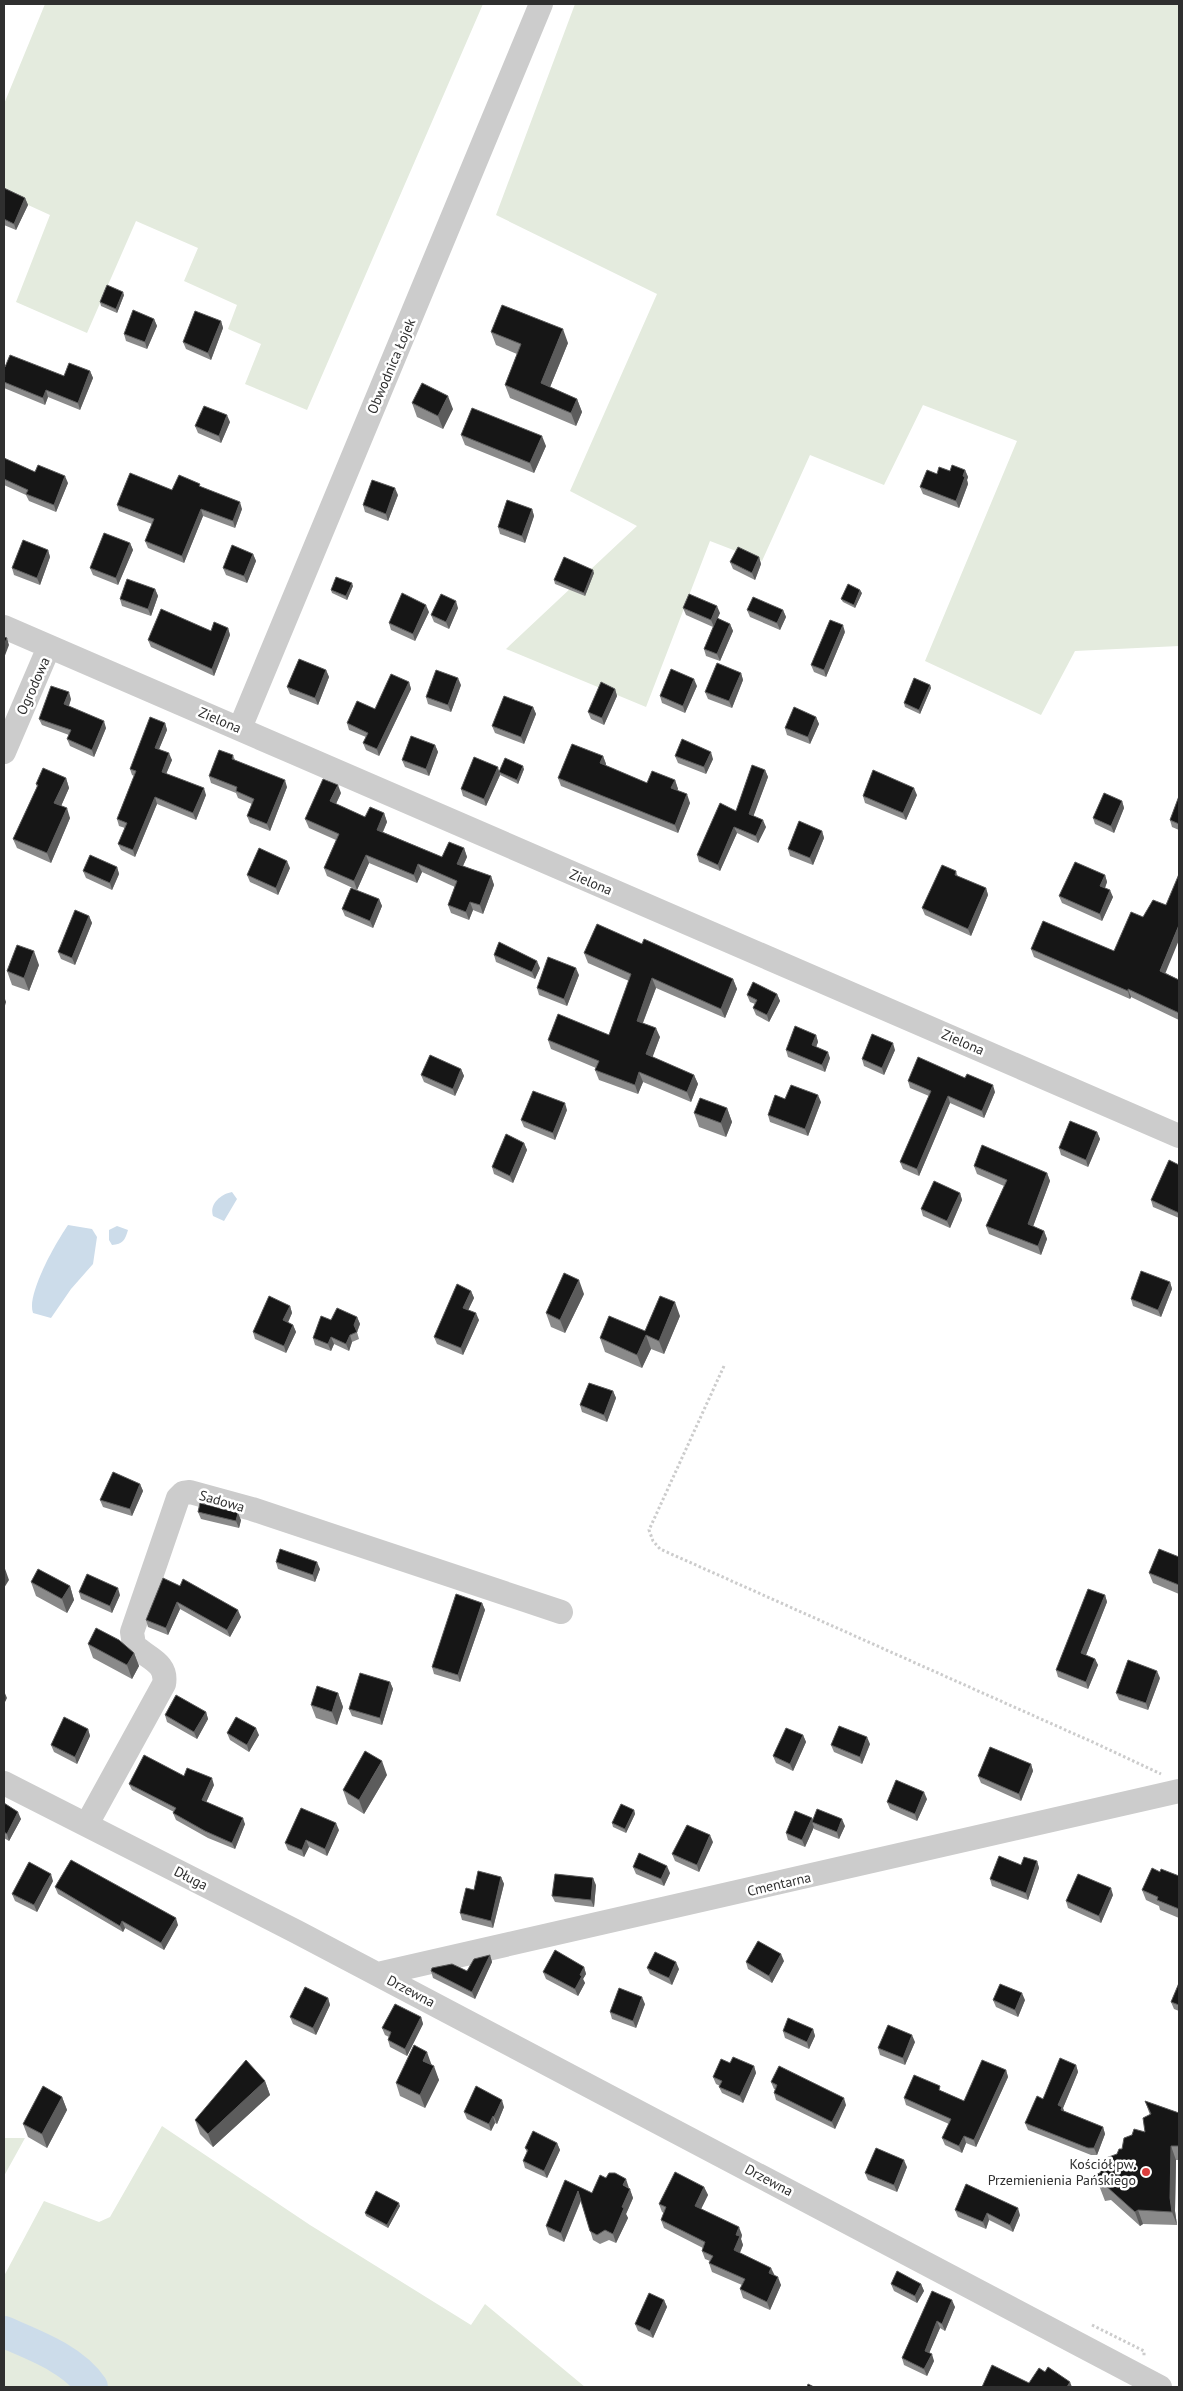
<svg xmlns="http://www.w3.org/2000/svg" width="1183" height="2391" viewBox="0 0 1183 2391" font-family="'PT Sans',sans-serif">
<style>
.green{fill:#e4ebde}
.water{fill:#ccdcea}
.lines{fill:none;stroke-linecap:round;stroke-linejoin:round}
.river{stroke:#ccdcea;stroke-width:32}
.path{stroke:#ccc;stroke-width:3;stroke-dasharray:2.5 2.5;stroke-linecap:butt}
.minor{stroke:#ccc;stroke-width:24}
.wall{fill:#8a8a8a}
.shaded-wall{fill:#5c5c5c}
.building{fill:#161616;stroke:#5c5c5c}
.poi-dot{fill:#da3e3d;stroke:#fff;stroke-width:2}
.labels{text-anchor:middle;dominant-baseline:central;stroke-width:5;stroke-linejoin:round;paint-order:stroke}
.street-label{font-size:14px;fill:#2f2f2f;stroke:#fff}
.poi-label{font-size:14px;fill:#2f2f2f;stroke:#fff;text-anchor:end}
</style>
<rect width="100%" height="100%" fill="#fff"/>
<path class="green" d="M45,4H483L307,410L245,384L261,344L228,329L237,305L184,281L198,248L136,221L87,333L16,302L50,215L4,194V104Z
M575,4H1179V646L1075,651L1041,715L925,661L1017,441L923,405L884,485L810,455L762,561L710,541L646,707L506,649L637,526L570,491L657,294L496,215Z
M162,2126L310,2225L471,2325L485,2304L585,2387H4V2276L44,2201L99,2222L110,2217Z
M4,2138H25L4,2176Z"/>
<path class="water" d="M232,1192L237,1199L224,1221L213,1216C209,1204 221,1194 232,1192Z
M68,1225L92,1229L97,1237L93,1264L71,1289L51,1318L33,1313C26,1294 57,1241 68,1225Z
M117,1226L128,1230C125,1240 123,1244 112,1245L109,1240V1230Z"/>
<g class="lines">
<path class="river" d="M4,2332C34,2345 73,2359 92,2387"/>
<path class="path" d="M724,1366L649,1530L653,1541L660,1549L1097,1744L1161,1774
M1092,2325L1144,2351V2357"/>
<path class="minor" d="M4,627L1179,1136
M240,728L541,4
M4,752L49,647
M4,1783L297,1932L1160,2387
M87,1824L164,1684C168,1662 146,1658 134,1645L132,1632L178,1498L183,1493L190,1492L252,1509L561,1612
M378,1974L1179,1791"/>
</g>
<path class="wall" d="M4,188L25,198L28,205L16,230L4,225Z
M124,295L117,313L101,306L100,302Z
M154,319L157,326L147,349L126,341L124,334Z
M221,321L223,328L211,360L186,349L183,342Z
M491,332L568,343L550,387L577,399L582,412L576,426L510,398L505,385L517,354L496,345Z
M4,367L64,376L90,371L93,378L80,410L48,397L45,405L4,388Z
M412,403L453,409L443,429L417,417Z
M230,422L221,443L198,433L195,426Z
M461,435L546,446L534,473L465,445Z
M4,458L35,472L68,483L56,512L29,501L26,495L4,485Z
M965,470L968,477L967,480L968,484L959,508L923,494L920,487L950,471Z
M201,487L242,509L235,528L203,516L184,563L148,548L145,541L152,524L119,511L117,505L172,490Z
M398,495L388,521L365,512L363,505Z
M532,509L534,516L525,543L500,534L498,527Z
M130,543L133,550L118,585L93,575L90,568Z
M48,550L50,557L40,585L14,575L12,568Z
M253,554L256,561L247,583L226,575L223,568Z
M759,557L761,564L755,580L733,569L730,562Z
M594,573L585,596L555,584L554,580Z
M353,586L347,600L332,593L331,590Z
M155,589L158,596L151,616L122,606L120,599Z
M862,593L855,608L843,602L841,599Z
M458,608L449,629L434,622L431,615Z
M683,608L720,613L717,618L730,624L733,631L720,661L706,656L704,649L713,627L686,615Z
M747,610H783L786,617L780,630L750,617Z
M429,612L415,641L391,630L389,623Z
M228,628L230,635L214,676L151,647L148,640Z
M845,632L826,677L814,672L811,665Z
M326,670L329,677L318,705L290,694L287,687Z
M741,673L743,680L732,708L708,699L705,692Z
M409,682L411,689L379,756L366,750L363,743L366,737L349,730L347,723L375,709Z
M461,685L451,712L428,704L426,697Z
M930,685L931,688L920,714L905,707L904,703Z
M697,686L685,713L662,703L660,696Z
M615,689L617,696L604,725L591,719L588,712Z
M71,699L69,706L106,728L94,757L70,746L67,739L69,735L42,725L39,719Z
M533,707L536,714L524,744L495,733L492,726Z
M816,717L819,724L810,744L787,735L785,728Z
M165,723L167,730L159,749L172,760L166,774L206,795L196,820L157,804L135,857L121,850L118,844L125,828L119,826L117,819L134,776L132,775L130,769Z
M435,745L438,752L429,776L405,767L402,760Z
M233,755L235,760L287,787L270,831L250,823L247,816L252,804L238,798L236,793L211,783L209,776Z
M603,756L606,764V766L647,783L675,780L678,789L677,790L690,803L678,833L561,786L558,778Z
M675,756L713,759L706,774L678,763Z
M524,769L518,784L500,775L486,806L463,796L461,789L499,771Z
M765,770L768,777L753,816L766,827L758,843L737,833L720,871L699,862L697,855L736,811Z
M66,778L69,788L61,806L70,818L51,863L17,848L13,839L37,787L36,784Z
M341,793L336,804L365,817L384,813L387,822L383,832L442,857L464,848L467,857L463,866L491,876L494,885L483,914L473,910L469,920L451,913L448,905L455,887L422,872L417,883L369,863L357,890L327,876L324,868L336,840L309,828L305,819Z
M917,795L906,820L865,803L863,796Z
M1179,796V830L1172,827L1170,820Z
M1122,801L1124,808L1114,833L1095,824L1093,818Z
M822,831L824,838L813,865L790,856L788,849Z
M117,867L119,874L112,890L86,878L83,871Z
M290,868L278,895L250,882L247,875Z
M956,871L958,877L986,888L988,895L971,936L925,915L922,908Z
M1105,875L1107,882L1105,888L1113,897L1102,921L1062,903L1059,896Z
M379,899L382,906L373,928L345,916L342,909Z
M89,916L92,923L75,965L61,959L58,952Z
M642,944L733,979L737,989L725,1018L656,988L643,1023L660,1037L652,1057L694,1075L698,1084L691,1102L643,1082L638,1094L599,1080L595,1070L596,1068L551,1049L548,1040L609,1035L629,981L588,963L584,953Z
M1031,949L1166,973L1179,980V1020L1131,997L1130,999L1034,957Z
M494,955L540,968L535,979L496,962Z
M39,965L29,991L12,985L7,971Z
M579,975L567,1006L539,995L537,988Z
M777,994L780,1001L769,1022L756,1015L753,1008L755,1004L750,1002L747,995Z
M816,1035L818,1042L816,1047L830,1058L825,1072L788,1057L786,1050Z
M895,1050L884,1075L864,1066L862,1059Z
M461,1069L464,1076L455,1096L424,1082L421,1075Z
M908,1081L995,1092L984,1118L950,1103L919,1176L903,1169L900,1162L929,1096L910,1088Z
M785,1099L821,1102L808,1136L770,1122L768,1115Z
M727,1108L732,1122L726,1137L699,1127L694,1113Z
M567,1110L555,1140L524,1127L521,1120Z
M1097,1132L1100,1139L1088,1167L1061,1155L1059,1148Z
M524,1143L527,1150L513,1183L494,1174L492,1167Z
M1179,1165V1218L1153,1207L1151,1200Z
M974,1166L1047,1173L1050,1181L1033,1226L1044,1231L1047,1239L1041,1255L989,1234L986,1226L1004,1186L977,1174Z
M960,1193L962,1200L950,1228L923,1216L921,1209Z
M1170,1282L1172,1289L1161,1317L1133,1306L1131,1299Z
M471,1291L474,1298L468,1310L479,1320L463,1355L437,1344L434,1337Z
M584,1294L565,1333L551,1327L546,1313Z
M290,1306L292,1313L288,1322L293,1325L296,1332L286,1353L255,1339L253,1332Z
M680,1316L664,1354L651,1349L642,1368L605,1352L600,1338L645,1331Z
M357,1317L360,1324L357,1332L359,1339L352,1342L349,1351L334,1344L331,1351L315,1345L313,1338L331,1320Z
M613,1391L616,1398L607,1422L582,1412L580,1405Z
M140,1484L143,1491L132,1516L103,1507L100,1500Z
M198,1512L241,1520L239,1528L201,1519Z
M1179,1557V1594L1153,1583L1149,1573Z
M276,1562L320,1569L315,1582L278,1569Z
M31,1582L70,1586L74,1600L67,1613L36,1596Z
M180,1586L241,1617L230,1637L180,1609L168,1635L148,1627L146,1620Z
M79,1592L120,1595L112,1613L81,1599Z
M1105,1595L1107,1602L1086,1655L1095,1659L1098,1665L1088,1689L1058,1677L1056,1670Z
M482,1603L485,1610L460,1682L434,1674L432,1667Z
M88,1644L134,1653L139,1666L132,1679L93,1658Z
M1160,1678L1148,1710L1119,1700L1116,1693Z
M390,1682L393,1689L382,1725L352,1716L349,1709Z
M338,1693L343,1707L337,1725L316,1718L311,1705Z
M206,1712L208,1719L197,1739L167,1722L165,1715Z
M88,1729L90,1736L77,1764L54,1752L51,1745Z
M227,1733L259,1735L249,1752L230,1740Z
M803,1735L806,1742L793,1771L776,1763L773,1756Z
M870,1744L862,1764L834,1752L831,1745Z
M1031,1764L1033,1771L1021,1801L981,1783L978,1776Z
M387,1775L364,1814L348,1804L343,1790Z
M184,1776L214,1785L206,1802L245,1824L235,1849L208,1838L176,1820L173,1813L174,1812L132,1790L129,1784Z
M927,1799L917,1821L890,1809L887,1802Z
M4,1803L21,1819L9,1841L4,1838Z
M634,1810L635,1814L626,1833L613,1827L612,1823Z
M812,1818L813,1820L845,1826L839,1839L814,1829V1827L805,1847L788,1840L786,1833Z
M339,1830L327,1856L309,1847L304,1857L288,1850L285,1843Z
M713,1842L699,1872L675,1861L672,1854Z
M1037,1861L1039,1868L1028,1900L992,1886L990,1879L1021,1865Z
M633,1867L670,1873L664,1886L636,1874Z
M1160,1872L1179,1876V1918L1160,1910L1159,1906L1146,1900L1142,1890Z
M501,1877L504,1884L493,1928L462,1920L460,1913L474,1890Z
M53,1881L37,1912L15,1901L12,1894Z
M596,1885L594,1907L555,1902L552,1896Z
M55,1887L178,1925L164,1950L125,1928L123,1932L58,1894Z
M1113,1895L1101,1923L1068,1908L1066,1901Z
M490,1955L492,1962L475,1999L433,1978L431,1971H467Z
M784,1961L772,1983L748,1969L746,1962Z
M584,1967L586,1974L583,1979L585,1983L578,1996L546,1979L543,1972Z
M647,1968L679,1969L672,1985L650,1974Z
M1179,1983V2011L1174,2009L1171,2002Z
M328,1998L330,2005L316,2035L293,2024L290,2017Z
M993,2000H1025L1018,2017L996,2007Z
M645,2004L636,2028L612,2019L610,2012Z
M421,2017L423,2024L407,2056L390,2047L388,2040L389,2037L385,2035L382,2028Z
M813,2029L815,2036L809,2049L785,2038L783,2031Z
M915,2042L905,2065L880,2055L878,2048Z
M730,2063L754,2066L756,2073L743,2103L722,2093L719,2087L720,2086L716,2084L713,2077Z
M432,2065L439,2080L425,2108L400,2096L396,2083Z
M1076,2065L1078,2072L1063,2108L1064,2111L1103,2127L1105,2134L1097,2155H1091L1028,2130L1025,2123L1043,2099Z
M1006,2070L1008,2077L976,2147L966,2143L962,2153L945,2145L942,2138L949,2124L906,2105L904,2098L942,2091L964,2101Z
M265,2081L270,2095L213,2147L200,2134L195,2120Z
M771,2082L846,2105L835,2129L776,2100L774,2093L775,2089H774Z
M62,2097L67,2110L47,2148L28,2137L23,2124Z
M1145,2101L1179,2113V2160H1176L1175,2211L1177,2225L1143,2224L1140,2226L1111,2200L1105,2201L1095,2175L1100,2173L1117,2154L1145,2132L1150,2115Z
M504,2107L497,2124L495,2123L491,2131L467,2119L464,2112Z
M557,2143L560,2150L547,2178L525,2168L523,2161L527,2152L525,2148Z
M907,2167L897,2192L868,2180L865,2173Z
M704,2187L708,2195L701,2209L742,2235L741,2239L743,2245L740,2253L774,2275L781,2285L770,2310L743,2298L740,2289L742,2285L712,2272L709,2263L710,2261L705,2259L702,2251L703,2248L664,2228L661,2220L664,2213L662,2212L659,2204Z
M629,2188L633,2198L626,2214L628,2218L616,2243L609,2240L600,2244L593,2240L581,2201L564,2242L549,2235L546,2226L592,2193Z
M400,2206L388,2228L366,2216L365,2213Z
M955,2210L1020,2215L1013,2232L989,2220L986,2229L958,2217Z
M891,2284H921L924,2291L917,2303L894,2291Z
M932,2291L955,2307L945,2331L940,2328L929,2353L934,2361L927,2376L904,2365L902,2358Z
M664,2300L667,2307L653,2338L638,2331L635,2324Z"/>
<path class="shaded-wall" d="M25,198L28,205L16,230L14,224Z
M123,292L124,295L117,313L116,309Z
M154,319L157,326L147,349L145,342Z
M221,321L223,328L211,360L208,353Z
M563,329L568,343L546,397L541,383Z
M90,371L93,378L80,410L78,403Z
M46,390L48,397L45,405L43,398Z
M448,396L453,409L443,429L438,416Z
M577,399L582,412L576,426L571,413Z
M227,415L230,422L221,443L219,436Z
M542,436L546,446L534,473L530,463Z
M965,470L968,477L967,480L968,484L959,508L956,501Z
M65,476L68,483L56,512L54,505Z
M395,488L398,495L388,521L386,514Z
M240,502L242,509L235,528L233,521Z
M201,509L203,516L184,563L182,556Z
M532,509L534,516L525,543L522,536Z
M130,543L133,550L118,585L116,578Z
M48,550L50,557L40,585L37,578Z
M253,554L256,561L247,583L244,576Z
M759,557L761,564L755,580L752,573Z
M593,570L594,573L585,596L584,593Z
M352,583L353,586L347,600L346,596Z
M155,589L158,596L151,616L148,609Z
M860,590L862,593L855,608L854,605Z
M456,601L458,608L449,629L446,622Z
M426,605L429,612L415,641L413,634Z
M717,606L720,613L714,627L711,620Z
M783,610L786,617L780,630L777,623Z
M730,624L733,631L720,661L717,654Z
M843,625L845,632L826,677L824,670Z
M228,628L230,635L214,676L212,669Z
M7,638L9,645L4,658V645Z
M326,670L329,677L318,705L315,698Z
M741,673L743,680L732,708L729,701Z
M458,678L461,685L451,712L448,705Z
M694,679L697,686L685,713L683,706Z
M409,682L411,689L379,756L377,749Z
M930,685L931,688L920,714L919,710Z
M615,689L617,696L604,725L602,718Z
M69,692L71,699L67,711L64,704Z
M533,707L536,714L524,744L521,737Z
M816,717L819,724L810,744L808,737Z
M104,721L106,728L94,757L92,750Z
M165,723L167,730L157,754L155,748Z
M435,745L438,752L429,776L426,769Z
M711,752L713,759L706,774L704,767Z
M169,753L172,760L164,779L162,772Z
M603,756L606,764L603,772L600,763Z
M523,766L524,769L518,784L517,780Z
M498,767L500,775L486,806L484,799Z
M765,770L768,777L752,820L749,814Z
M66,778L69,788L58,813L54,803Z
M285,780L287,787L270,831L267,824Z
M675,780L678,789L674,797L671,788Z
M338,785L341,793L333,810L330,801Z
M204,788L206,795L196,820L193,813Z
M914,788L917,795L906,820L903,813Z
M687,794L690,803L678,833L675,825Z
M155,797L157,804L135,857L133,850Z
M1122,801L1124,808L1114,833L1111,826Z
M67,808L70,818L51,863L47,853Z
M384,813L387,822L380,838L377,830Z
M763,820L766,827L758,843L756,836Z
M734,827L737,833L720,871L718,865Z
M822,831L824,838L813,865L810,858Z
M464,848L467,857L460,872L457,864Z
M366,855L369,863L357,890L354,881Z
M287,861L290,868L278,895L276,888Z
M418,864L422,872L417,883L414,875Z
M117,867L119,874L112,890L110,883Z
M1105,875L1107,882L1103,893L1100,886Z
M491,876L494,885L483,914L480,905Z
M986,888L988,895L971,936L968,929Z
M1110,890L1113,897L1102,921L1100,914Z
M379,899L382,906L373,928L370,921Z
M470,902L473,910L469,920L466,912Z
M89,916L92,923L75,965L72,958Z
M1179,925V940L1163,979L1160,971Z
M34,951L39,965L29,991L24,978Z
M537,961L540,968L535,979L532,972Z
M576,968L579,975L567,1006L564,999Z
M652,978L656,988L640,1030L637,1021Z
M733,979L737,989L725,1018L721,1009Z
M1128,989L1131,997L1130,999L1128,991Z
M777,994L780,1001L769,1022L767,1015Z
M4,996L6,1002L4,1009Z
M656,1028L660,1037L650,1064L646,1054Z
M816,1035L818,1042L814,1052L812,1045Z
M893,1043L895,1050L884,1075L882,1068Z
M828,1052L830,1058L825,1072L822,1065Z
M461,1069L464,1076L455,1096L453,1089Z
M639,1072L643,1082L638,1094L635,1085Z
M694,1075L698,1084L691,1102L687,1092Z
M993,1085L995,1092L984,1118L982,1111Z
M818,1095L821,1102L808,1136L805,1129Z
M948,1096L950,1103L919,1176L917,1169Z
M565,1103L567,1110L555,1140L553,1133Z
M727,1108L732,1122L726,1137L721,1123Z
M1097,1132L1100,1139L1088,1167L1086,1160Z
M524,1143L527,1150L513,1183L510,1176Z
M1047,1173L1050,1181L1031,1232L1028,1224Z
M960,1193L962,1200L950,1228L947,1221Z
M1044,1231L1047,1239L1041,1255L1038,1246Z
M579,1280L584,1294L565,1333L560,1320Z
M1170,1282L1172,1289L1161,1317L1158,1310Z
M471,1291L474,1298L466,1315L463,1308Z
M675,1302L680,1316L664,1354L659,1341Z
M290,1306L292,1313L286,1327L283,1320Z
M476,1313L479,1320L463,1355L461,1348Z
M357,1317L360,1324L357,1332L354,1325Z
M293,1325L296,1332L286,1353L284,1346Z
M350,1335L352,1342L349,1351L346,1344Z
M646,1335L651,1349L642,1368L637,1355Z
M331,1337L334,1344L331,1351L328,1344Z
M613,1391L616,1398L607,1422L604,1415Z
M140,1484L143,1491L132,1516L130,1509Z
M238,1513L241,1520L239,1528L236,1521Z
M317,1562L320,1569L315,1582L313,1575Z
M4,1566L9,1580L4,1588Z
M70,1586L74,1600L67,1613L62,1599Z
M118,1588L120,1595L112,1613L110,1606Z
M1105,1595L1107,1602L1084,1660L1081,1653Z
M177,1602L180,1609L168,1635L166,1628Z
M482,1603L485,1610L460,1682L458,1675Z
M238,1610L241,1617L230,1637L227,1630Z
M134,1653L139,1666L132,1679L127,1665Z
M1095,1659L1098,1665L1088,1689L1086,1682Z
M1157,1671L1160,1678L1148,1710L1146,1703Z
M390,1682L393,1689L382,1725L380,1718Z
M4,1691L7,1698L4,1704Z
M338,1693L343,1707L337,1725L332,1712Z
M206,1712L208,1719L197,1739L194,1732Z
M256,1728L259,1735L249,1752L247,1745Z
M88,1729L90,1736L77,1764L75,1757Z
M803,1735L806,1742L793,1771L790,1764Z
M867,1737L870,1744L862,1764L860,1757Z
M382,1761L387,1775L364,1814L359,1800Z
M1031,1764L1033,1771L1021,1801L1019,1794Z
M212,1778L214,1785L204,1807L202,1800Z
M924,1792L927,1799L917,1821L915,1814Z
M634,1810L635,1814L626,1833L625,1829Z
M18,1812L21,1819L9,1841L7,1834Z
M243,1818L245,1824L235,1849L232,1843Z
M812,1818L814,1823L812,1822L814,1827L805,1847L802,1840Z
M842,1819L845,1826L839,1839L837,1832Z
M336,1823L339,1830L327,1856L325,1849Z
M710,1835L713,1842L699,1872L697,1865Z
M306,1840L309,1847L304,1857L302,1850Z
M1037,1861L1039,1868L1028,1900L1026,1893Z
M667,1866L670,1873L664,1886L661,1879Z
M51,1874L53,1881L37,1912L34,1905Z
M501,1877L504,1884L493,1928L491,1921Z
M593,1878L596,1885L594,1907L591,1900Z
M1111,1888L1113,1895L1101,1923L1099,1916Z
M176,1918L178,1925L164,1950L161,1943Z
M122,1921L125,1928L123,1932L120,1926Z
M781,1954L784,1961L772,1983L769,1976Z
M490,1955L492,1962L475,1999L472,1992Z
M676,1962L679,1969L672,1985L669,1978Z
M584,1967L586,1974L583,1979L585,1983L578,1996L575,1989L580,1975Z
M1022,1993L1025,2000L1018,2017L1015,2010Z
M642,1997L645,2004L636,2028L633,2021Z
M328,1998L330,2005L316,2035L313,2028Z
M421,2017L423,2024L407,2056L405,2049Z
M813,2029L815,2036L809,2049L807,2042Z
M912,2035L915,2042L905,2065L903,2058Z
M427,2052L432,2066L423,2061Z
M1076,2065L1078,2072L1063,2108L1065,2114L1063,2117L1058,2105Z
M434,2066L439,2080L425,2108L420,2095Z
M754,2066L756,2073L743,2103L740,2096Z
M1006,2070L1008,2077L976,2147L974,2140Z
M265,2081L270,2095L213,2147L208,2134Z
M62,2097L67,2110L47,2148L42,2134Z
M844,2098L846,2105L835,2129L832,2122Z
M502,2100L504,2107L497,2124L494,2117Z
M493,2116L495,2123L491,2131L489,2124Z
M1103,2127L1105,2134L1097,2155L1094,2148Z
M964,2136L966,2143L962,2153L959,2146Z
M557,2143L560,2150L547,2178L544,2171Z
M1171,2146L1176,2160L1175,2211L1177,2225L1172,2212L1170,2198Z
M904,2160L907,2167L897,2192L894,2185Z
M626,2179L629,2188L623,2185Z
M704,2187L708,2195L698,2215L695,2206Z
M630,2189L633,2198L626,2214L628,2218L616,2243L613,2234L622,2207Z
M578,2191L581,2200L564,2242L561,2233Z
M399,2203L400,2206L388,2228L387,2225Z
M1018,2208L1020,2215L1013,2232L1010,2225Z
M1138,2210L1143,2224L1140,2226L1135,2212Z
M987,2213L989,2220L986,2229L983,2222Z
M739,2227L742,2235L741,2239L743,2245L737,2259L734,2250L736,2235Z
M771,2268L775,2276L769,2273Z
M778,2277L781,2285L770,2310L767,2302Z
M921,2284L924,2291L917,2303L915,2296Z
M664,2300L667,2307L653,2338L650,2331Z
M952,2300L955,2307L945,2331L942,2324Z
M937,2321L940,2328L927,2358L925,2351Z
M932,2354L934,2361L927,2376L924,2369Z
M1070,2382L1072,2387H1067Z"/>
<path class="building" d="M4,188L25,198L14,224L4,219Z
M107,285L123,292L116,309L100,302Z
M502,305L563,329L541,383L577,399L571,413L505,385L521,344L491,332Z
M133,310L154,319L145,342L124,334Z
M195,311L221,321L208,353L183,342Z
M10,355L64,376L69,363L90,371L78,403L46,390L43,398L4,382V367H5Z
M422,383L448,396L438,416L412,403Z
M204,406L227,415L219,436L195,426Z
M472,408L542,436L530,463L461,435Z
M4,458L35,472L38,465L65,476L54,505L26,494L28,490L4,479Z
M952,465L965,470L963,476L965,477L956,501L920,487L927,470L937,474L939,467L950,471Z
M130,473L172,490L179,475L200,484L199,486L240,502L233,521L201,509L182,556L145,541L154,519L117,505Z
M372,480L395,488L386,514L363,505Z
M507,500L532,509L522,536L498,527Z
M104,533L130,543L116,578L90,568Z
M23,540L48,550L37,578L12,568Z
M232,545L253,554L244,576L223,568Z
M738,547L759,557L752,573L730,562Z
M564,557L593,570L584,593L554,580Z
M336,577L352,583L346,596L331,590Z
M127,579L155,589L148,609L120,599Z
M848,584L860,590L854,605L841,599Z
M402,593L426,605L413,634L389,623Z
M441,594L456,601L446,622L431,615Z
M689,594L717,606L711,620L683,608Z
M753,597L783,610L777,623L747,610Z
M161,609L211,631L214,622L228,628L212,669L148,640Z
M717,618L730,624L717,654L704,649Z
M830,620L843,625L824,670L811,665Z
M4,637L7,638L4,645Z
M299,659L326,670L315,698L287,687Z
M717,663L741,673L729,701L705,692Z
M671,669L694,679L683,706L660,696Z
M436,670L458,678L448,705L426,697Z
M391,674L409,682L377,749L363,743L368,733L347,723L357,701L375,709Z
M914,678L930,685L919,710L904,703Z
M601,682L615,689L602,718L588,712Z
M51,686L69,692L64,704L104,721L92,750L67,739L71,730L39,719Z
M504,696L533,707L521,737L492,726Z
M794,707L816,717L808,737L785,728Z
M150,717L165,723L155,748L169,753L162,772L204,788L193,813L155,797L133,850L118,844L127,823L117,819L136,771L130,769Z
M411,736L435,745L426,769L402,760Z
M682,739L711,752L704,767L675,756Z
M572,744L603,756L600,763L647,783L652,771L675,780L671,788L687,794L675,825L558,778Z
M219,750L233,755L232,759L285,780L267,824L247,816L254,799L236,791L237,787L209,776Z
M474,757L498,767L484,799L461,789Z
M505,758L523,766L517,780L499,772Z
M752,765L765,770L749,814L763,820L756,836L734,827L718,865L697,855L720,803L736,811Z
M43,768L66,778L54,803L67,808L47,853L13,839L38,785L36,784Z
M873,770L914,788L903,813L863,796Z
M323,779L338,785L330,801L365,817L370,807L384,813L377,830L442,857L449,842L464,848L457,864L491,876L480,905L470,902L466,912L448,905L457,881L418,864L414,875L366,855L354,881L324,868L339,834L305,819Z
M1104,793L1122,801L1111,826L1093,818Z
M1179,796V824L1170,820Z
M799,821L822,831L810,858L788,849Z
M259,848L287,861L276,888L247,875Z
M90,855L117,867L110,883L83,871Z
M1075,862L1105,875L1100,886L1110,890L1100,914L1059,896Z
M942,865L956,871L955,875L986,888L968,929L922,908Z
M1179,874V925L1160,971L1179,980V1013L1128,989V991L1031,949L1043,921L1114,951L1131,912L1143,917L1153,900L1166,905Z
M351,888L379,899L370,921L342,909Z
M75,910L89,916L72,958L58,952Z
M597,924L642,944L644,939L733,979L721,1009L652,978L637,1021L656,1028L646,1054L694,1075L687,1092L639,1072L635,1085L595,1070L599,1061L548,1040L558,1014L609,1035L631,974L584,953Z
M499,942L537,961L532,972L494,955Z
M17,945L34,951L24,978L7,971Z
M548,957L576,968L564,999L537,988Z
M753,982L777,994L767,1015L753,1008L757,1000L747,995Z
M795,1026L816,1035L812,1045L828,1052L822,1065L786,1050Z
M872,1034L893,1043L882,1068L862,1059Z
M430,1055L461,1069L453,1089L421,1075Z
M918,1057L965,1078L967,1074L993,1085L982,1111L948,1096L917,1169L900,1162L931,1091L908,1081Z
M791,1085L818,1095L805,1129L768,1115L775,1095L785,1099Z
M533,1091L565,1103L553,1133L521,1120Z
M700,1098L727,1108L721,1123L694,1113Z
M1070,1121L1097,1132L1086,1160L1059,1148Z
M506,1134L524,1143L510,1176L492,1167Z
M982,1145L1047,1173L1028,1224L1044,1231L1038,1246L986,1226L1007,1180L974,1166Z
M1169,1160L1179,1165V1213L1151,1200Z
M934,1181L960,1193L947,1221L921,1209Z
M1141,1271L1170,1282L1158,1310L1131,1299Z
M564,1273L579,1280L560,1320L546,1313Z
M457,1284L471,1291L463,1308L476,1313L461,1348L434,1337Z
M269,1296L290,1306L283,1320L293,1325L284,1346L253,1332Z
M660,1296L675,1302L659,1341L646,1335L637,1355L600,1338L609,1316L645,1331Z
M337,1308L357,1317L354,1325L357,1332L350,1335L346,1344L331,1337L328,1344L313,1338L321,1316L331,1320Z
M589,1383L613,1391L604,1415L580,1405Z
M113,1472L140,1484L130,1509L100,1500Z
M200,1503L238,1513L236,1521L198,1512Z
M280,1549L317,1562L313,1575L276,1562Z
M1159,1549L1179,1557V1585L1149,1573Z
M38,1569L70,1586L62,1599L31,1582Z
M87,1574L118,1588L110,1606L79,1592Z
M163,1578L180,1586L183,1579L238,1610L227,1630L177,1602L166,1628L146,1620Z
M1088,1589L1105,1595L1081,1653L1095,1659L1086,1682L1056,1670Z
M456,1594L482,1603L458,1675L432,1667Z
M96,1628L119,1640L134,1653L127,1665L88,1644Z
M1128,1660L1157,1671L1146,1703L1116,1693Z
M360,1673L390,1682L380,1718L349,1709Z
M317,1686L338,1693L332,1712L311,1705Z
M176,1695L206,1712L194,1732L165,1715Z
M64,1717L88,1729L75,1757L51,1745Z
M236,1717L256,1728L247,1745L227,1733Z
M839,1726L867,1737L860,1757L831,1745Z
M786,1728L803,1735L790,1764L773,1756Z
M990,1747L1031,1764L1019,1794L978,1776Z
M365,1751L382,1761L359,1800L343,1790Z
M144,1755L184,1776L187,1768L212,1778L202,1800L243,1818L232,1843L205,1831L173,1813L176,1808L129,1784Z
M896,1780L924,1792L915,1814L887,1802Z
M4,1803L18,1812L7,1834L4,1832Z
M621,1804L634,1810L625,1829L612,1823Z
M301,1808L336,1823L325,1849L306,1840L302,1850L285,1843Z
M817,1809L842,1819L837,1832L812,1822Z
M795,1811L812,1818L802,1840L786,1833Z
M687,1825L710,1835L697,1865L672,1854Z
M639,1853L667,1866L661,1879L633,1867Z
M999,1856L1021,1865L1024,1857L1037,1861L1026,1893L990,1879Z
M71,1860L176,1918L161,1943L122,1921L120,1926L55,1887Z
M29,1862L51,1874L34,1905L12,1894Z
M1152,1868L1160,1872L1161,1869L1179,1876V1909L1157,1900L1158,1897L1142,1890Z
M478,1871L501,1877L491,1921L460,1913L466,1888L474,1890Z
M555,1874L593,1878L591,1900L552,1896Z
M1078,1874L1111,1888L1099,1916L1066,1901Z
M758,1941L781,1954L769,1976L746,1962Z
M555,1950L584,1967L580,1975L582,1976L575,1989L543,1972Z
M655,1952L676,1962L669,1978L647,1968Z
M490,1955L472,1992L431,1971L432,1968L452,1964L467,1971L474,1959Z
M1179,1983V2005L1171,2002Z
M1000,1984L1022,1993L1015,2010L993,2000Z
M305,1987L328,1998L313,2028L290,2017Z
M619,1988L642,1997L633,2021L610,2012Z
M395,2004L421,2017L405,2049L388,2040L391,2032L382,2028Z
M788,2018L813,2029L807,2042L783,2031Z
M888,2025L912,2035L903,2058L878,2048Z
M414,2045L427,2052L423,2061L434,2066L420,2095L396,2083Z
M733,2057L754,2066L740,2096L719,2087L722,2081L713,2077L721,2059L730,2063Z
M1060,2058L1076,2065L1058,2105L1062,2107L1061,2110L1103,2127L1094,2148H1088L1025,2123L1037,2096L1043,2099Z
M246,2060L265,2081L208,2134L195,2120Z
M982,2060L1006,2070L974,2140L964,2136L959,2146L942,2138L951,2119L904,2098L914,2075L940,2086L939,2090L964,2101Z
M779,2066L844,2098L832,2122L774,2093L777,2085L771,2082Z
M43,2086L62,2097L42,2134L23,2124Z
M476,2086L502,2100L494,2117L493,2116L489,2124L464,2112Z
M1145,2101L1179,2113V2146H1171L1170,2198L1172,2212L1138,2210L1135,2212L1106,2186L1100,2187L1095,2175L1100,2173L1106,2158L1117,2154L1119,2149H1122L1124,2138L1132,2135L1134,2129L1145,2132L1143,2118L1151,2114Z
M533,2131L557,2143L544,2171L523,2161L528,2150L525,2148Z
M876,2148L904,2160L894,2185L865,2173Z
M675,2172L704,2187L695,2206L739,2227L736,2235L740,2236L734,2250L771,2268L769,2273L778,2277L767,2302L740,2289L745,2279L709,2263L713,2256L702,2251L705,2242L661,2220L666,2207L659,2204Z
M609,2173H615L626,2179L623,2185L630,2189L622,2207L624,2208L613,2234L605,2230L597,2235L590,2231L578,2191L561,2233L546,2226L565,2180L592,2193L600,2175L606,2178Z
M966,2184L1018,2208L1010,2225L987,2213L983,2222L955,2210Z
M376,2191L399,2203L387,2225L365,2213Z
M897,2271L921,2284L915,2296L891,2284Z
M932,2291L952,2300L942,2324L937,2321L925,2351L932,2354L924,2369L902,2358Z
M649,2293L664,2300L650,2331L635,2324Z
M992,2365L1029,2383L1039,2368L1045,2372L1048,2367L1070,2382L1067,2387H982Z
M808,2384L814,2387H807Z"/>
<circle class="poi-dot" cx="1146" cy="2172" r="5"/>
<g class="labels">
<g class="street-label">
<text transform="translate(391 366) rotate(-67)">Obwodnica Łojek</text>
<text transform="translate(33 686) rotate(-66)">Ogrodowa</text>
<text transform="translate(220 720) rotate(23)">Zielona</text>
<text transform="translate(591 882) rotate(23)">Zielona</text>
<text transform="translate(963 1042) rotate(23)">Zielona</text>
<text transform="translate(222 1501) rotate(16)">Sadowa</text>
<text transform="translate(191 1878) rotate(27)">Długa</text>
<text transform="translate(779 1884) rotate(-13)">Cmentarna</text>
<text transform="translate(411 1991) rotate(28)">Drzewna</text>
<text transform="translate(769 2180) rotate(28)">Drzewna</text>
</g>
<g class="poi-label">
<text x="1136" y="2164">Kościół pw.<tspan x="1136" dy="16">Przemienienia Pańskiego</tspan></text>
</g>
</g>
<rect width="1183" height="2391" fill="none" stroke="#2f2f2f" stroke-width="10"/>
</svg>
